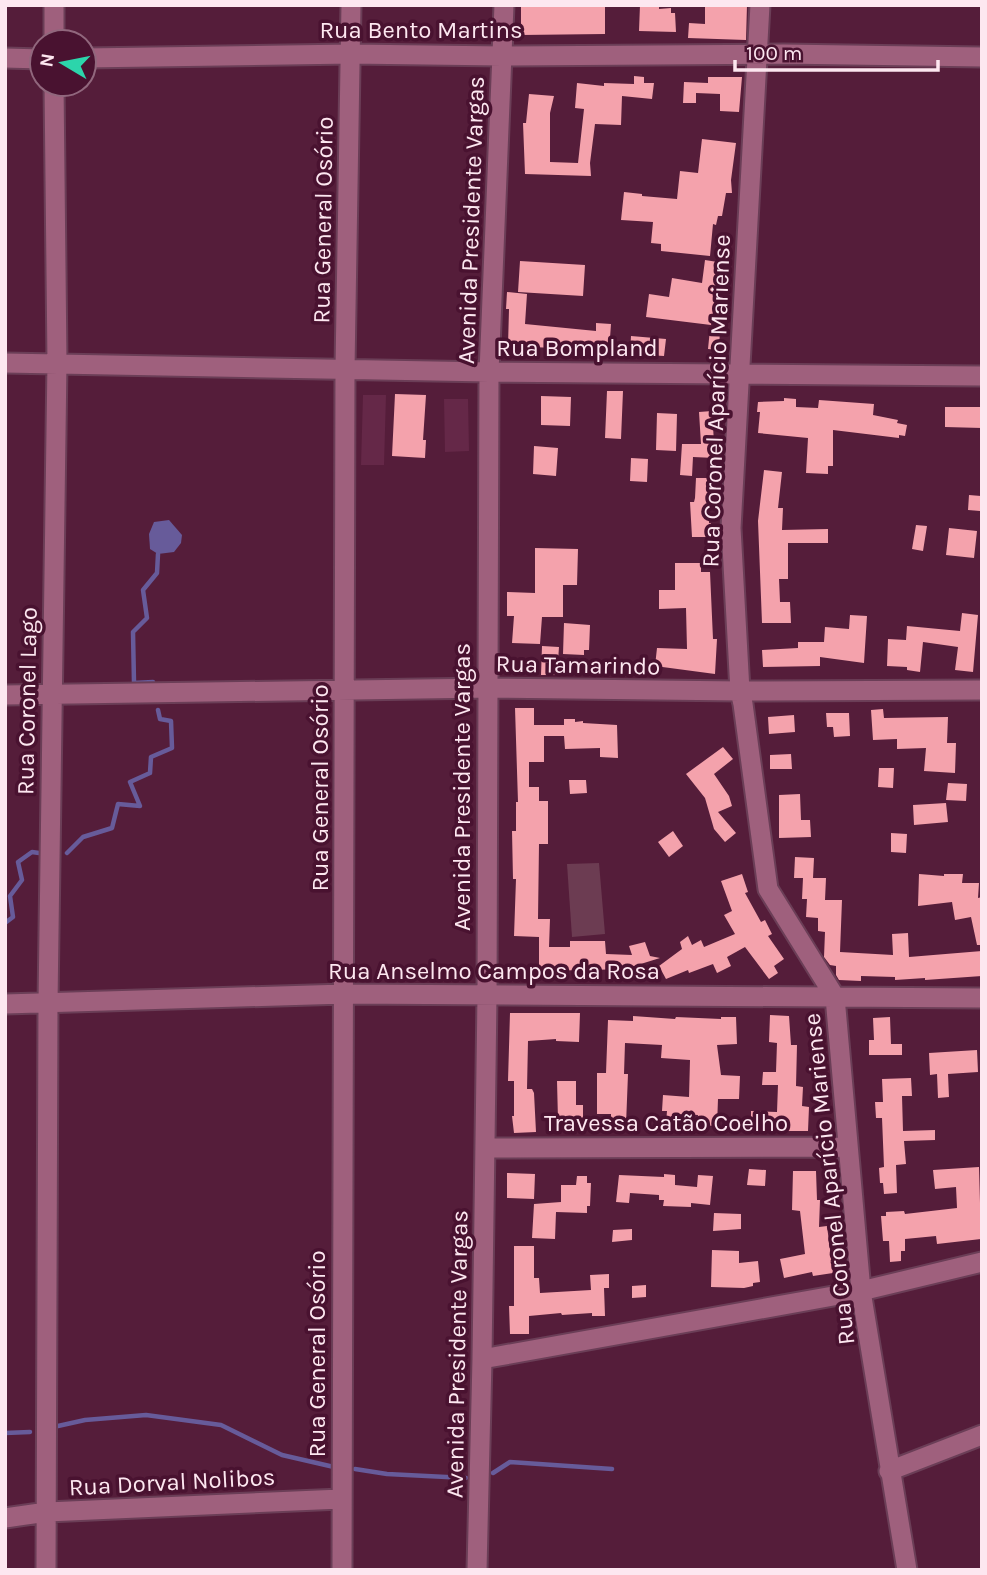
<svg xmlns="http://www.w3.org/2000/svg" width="987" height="1575" viewBox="0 0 987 1575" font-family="Karla,sans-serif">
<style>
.built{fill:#652848}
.green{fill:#6c3c52}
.water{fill:#675b9a}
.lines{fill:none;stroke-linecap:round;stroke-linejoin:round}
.stream{stroke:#675b9a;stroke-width:4.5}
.building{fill:#f4a2ac}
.minor-casing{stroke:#6b3e57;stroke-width:23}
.minor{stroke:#9f607d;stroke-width:19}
.labels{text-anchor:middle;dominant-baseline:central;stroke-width:7;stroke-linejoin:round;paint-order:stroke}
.street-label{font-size:24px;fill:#fde7f0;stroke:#491230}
</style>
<rect width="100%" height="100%" fill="#551d3a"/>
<path class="built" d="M363,395H386L384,465H361Z
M444,399H468L469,451L445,452Z"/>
<path class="green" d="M599,863L605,934L572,937L567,864Z"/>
<path class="water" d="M169,520L182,535L181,543L174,552L158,554L150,549L149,534L154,522Z"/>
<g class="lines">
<path class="stream" d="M153,682L134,683L133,632L147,618L143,590L157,573L158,554
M67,853L83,837L112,828L118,804L140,806L130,782L150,773L151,757L172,748L171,721L160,719L158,710
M5,923L13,917L10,896L22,880L18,862L32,852L39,853
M58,1426L85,1420L146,1415L221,1425L282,1455L334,1467
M5,1433L30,1432
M355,1469L387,1474L466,1478
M493,1473L510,1462L612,1469"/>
</g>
<path class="building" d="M521,5H605V34L521,35Z
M640,5H659V9L671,8V13H675L676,32L639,31Z
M705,5H747L746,40L688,38L689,23L705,24Z
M634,76L644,77V83H654L652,99L622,96L621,125L595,124L590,163L591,176L525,174L523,123H526L529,94L554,96L550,113V162L578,163L584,109L575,108L577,83L604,86V83L634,84Z
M708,77H742L739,112L720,111V94L696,93V103H683L684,82L708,83Z
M702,139L736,143L731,180L732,193H726L722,216H718L716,225L713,224L710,256L661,251V244L651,243L653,222L621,220L624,192L642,194V196L677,199L680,171L698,173Z
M705,260L724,263L722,280L718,279L711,325L646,317L649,294L669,297L672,278L702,283Z
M520,261L585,265L583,296L518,292Z
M507,292L527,294L525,324L596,331V323L611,324L609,352L555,346V348L508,346L509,309H506Z
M710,329H720L719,350L708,349Z
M631,336L666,339L664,356L630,354Z
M607,391H623L621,439L605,438Z
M395,394L426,395L423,440H426L425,458L392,456Z
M541,396L571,397L570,426L541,425Z
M784,398L796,399V407L818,408L819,400L874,404L873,415L898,420L897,423L907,425L905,436L899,435V438L833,430V466H828V474L806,473L808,438L758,433L760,412H757L758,402L784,401Z
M945,407H982V428L945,427Z
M712,411L715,458L693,457L692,476L680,475L682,444H701L699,412Z
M657,413L677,414L676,451L656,450Z
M534,446L558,448L556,476L533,474Z
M631,458L648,459L647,482L630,481Z
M764,470L782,472L778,508H783L782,530L828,529V543H788V579H779L780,602H790L791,623H762L758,521Z
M696,478H710L709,523H711V537H692L690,502H694L695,498Z
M969,495L981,496L980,511L968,510Z
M916,525L927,526L923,551L912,549Z
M949,528L977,531L974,558L946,555Z
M535,548L578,549L577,585H563V617H542L540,644L512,643L514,616H507V592L535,593Z
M675,563H701V572H710L713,639H717L715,674L655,666L657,648L687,649L686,608L659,609V590H675Z
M962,613L978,615L973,672L955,670L958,647L923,642L920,672L907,670V667L887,666L888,639L906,640L907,626L960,631Z
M850,615L867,616L864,663L820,657V666L763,667L762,650L798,648V642H824L825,627L849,629Z
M564,623L590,625L589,650H584V655L563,654Z
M542,646L559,647L557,675H541Z
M515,708H534V725H564V719H575V722L583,721V723L617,725L618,758L600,757V748L565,749L564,736H544V762H529V787H539V801H548V844H539L538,919H550L549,947H570V941H605L606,954L632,955L629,946L645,942L650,956L660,958L631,967V969L539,971V937L514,936L516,879H513L512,831H516V802H518Z
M883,709L884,718L948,717L947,743H956L955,773L924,771L926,748L897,749V739L873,740L871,710Z
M826,713H849L850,736L834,737L833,727H827Z
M794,715L795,732L769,734L768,717Z
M723,747L733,759L714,774L729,796L732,806L718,812L736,833L725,842L714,829L705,798L686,774Z
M791,754L792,769H770V755Z
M879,768H894L893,788L878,787Z
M569,780H586L587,793L570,794Z
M948,783L967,784L966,801L946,800Z
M800,794L801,820H810L811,837L779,838V795Z
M946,803L948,822L914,825L913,805Z
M673,831L683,846L669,857L658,842Z
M891,833L907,834L906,853L891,852Z
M795,857L814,858L813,878H826L825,900H842L840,952L893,955L892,934L908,933L909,957L982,951V976L925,980V978L895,980V977L861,976V981L839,980L836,975V966L830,965L824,957L825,932L818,931V918L806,917L807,899H802L803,878H794Z
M742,874L748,892L745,893L761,922L765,920L772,934L768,936L784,959L774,966L778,973L769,979L745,947L727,957L731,966L717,973L713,964L689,973L688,970L666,979L659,966L682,949L680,942L688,936L692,945L701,940L704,947L735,934L724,915L732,911L721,881Z
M919,874L944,876V874H963L962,883H979L978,898L982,897V945H977L971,917L955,920L952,902L918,906Z
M510,1013H580L579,1042L556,1041V1039L528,1041L527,1089H532L534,1093L536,1132L514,1133L512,1116H514V1081H508Z
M770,1015L789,1016L791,1045H797L796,1086L803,1087L802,1106L809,1107L808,1131H786V1127L751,1126V1111L777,1112L778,1085H762L763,1072H776L777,1043L769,1042Z
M633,1016L675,1019L676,1017L721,1019V1017H736L737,1044L717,1045L721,1075L740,1076L739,1099H718L717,1126L697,1125L698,1115L678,1114L677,1124L666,1123L667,1111H662L663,1095L689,1097L690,1060L661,1058L662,1045L625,1043L624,1074H628L626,1125H611V1114H597V1073H606L608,1020L633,1021Z
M890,1017L891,1044H902V1055H869V1040H874L873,1018Z
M977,1050L978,1072L948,1074L949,1097L938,1098L937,1074L930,1075L929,1053Z
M911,1078L912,1096H902L903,1131L935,1130V1140L904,1141L906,1164L896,1165L897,1193L884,1194L883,1183H880L879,1168L884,1167L882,1118H876L875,1102H883L882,1079Z
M557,1081H576V1105H583V1120H558Z
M979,1167L981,1239L937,1244L936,1236L905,1239V1251H901V1261L890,1262L889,1241H883L881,1216H886V1212L904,1211L905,1214L957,1208L956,1187L935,1189L933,1170Z
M749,1169L766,1170L765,1186L747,1185Z
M793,1171H816L817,1200H820L819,1227L827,1226L833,1273L813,1276L812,1272L784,1278L780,1259L805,1254L800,1211L792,1210Z
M507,1173L535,1174L534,1199L507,1198Z
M664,1174L675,1175V1185L697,1187L698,1175L713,1176L710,1205L691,1203V1207L663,1206L664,1200H659V1195L630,1193L629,1203L616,1202L619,1175L664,1177Z
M577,1176H587V1183H591L590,1206H587V1213L556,1212L555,1239L532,1238L534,1204L561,1202V1185H576Z
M714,1213L741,1214V1229L713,1231Z
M632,1229V1240L612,1242L613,1230Z
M514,1246H534V1278H539L540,1293L591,1290L590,1275L609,1274V1288H604L605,1316H592V1313L562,1315L561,1313L529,1316V1334H510L509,1306H514Z
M712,1250L739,1251V1263L758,1261L760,1282L753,1283V1286L744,1288L711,1287Z
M646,1285V1297L632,1298V1286Z"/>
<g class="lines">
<g class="minor-casing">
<path id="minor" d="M760,5L731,528L740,691L743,704L768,889L835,997L861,1291L907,1570
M54,42V5
M5,58L42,59
M84,58L351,54L502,56L783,54L982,57
M5,363L489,372L982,376
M5,695L487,688L740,691L982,690
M5,1004L345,994L982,998
M485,1148L847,1147
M482,1359L861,1291L982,1262
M889,1471L982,1435
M5,1518L47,1512L341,1499
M46,1570L48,1003L57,362L54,84
M342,1570L345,368L351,5
M477,1570L482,1359L487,996L489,372L504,5"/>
</g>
<use href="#minor" class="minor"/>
</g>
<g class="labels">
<g class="street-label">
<text x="421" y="30">Rua Bento Martins</text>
<text transform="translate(323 220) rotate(-89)">Rua General Osório</text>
<text transform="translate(471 220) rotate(-88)">Avenida Presidente Vargas</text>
<text x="577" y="348">Rua Bompland</text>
<text transform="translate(716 401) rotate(-88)">Rua Coronel Aparício Mariense</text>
<text transform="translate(578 665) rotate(1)">Rua Tamarindo</text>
<text transform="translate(27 701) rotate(-89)">Rua Coronel Lago</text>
<text transform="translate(462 787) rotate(-90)">Avenida Presidente Vargas</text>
<text transform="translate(320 788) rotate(-90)">Rua General Osório</text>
<text x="494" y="971">Rua Anselmo Campos da Rosa</text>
<text x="666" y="1123">Travessa Catão Coelho</text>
<text transform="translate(829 1179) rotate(-96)">Rua Coronel Aparício Mariense</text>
<text transform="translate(317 1354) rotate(-90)">Rua General Osório</text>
<text transform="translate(457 1354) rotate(-89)">Avenida Presidente Vargas</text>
<text transform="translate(172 1482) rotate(-3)">Rua Dorval Nolibos</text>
</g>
</g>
<rect width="987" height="1575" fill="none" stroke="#fde7f0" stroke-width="14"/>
<g transform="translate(63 63) rotate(280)"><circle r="33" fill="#491230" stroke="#91677d" stroke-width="2"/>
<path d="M0-5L12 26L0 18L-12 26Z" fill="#2cd5ab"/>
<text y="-10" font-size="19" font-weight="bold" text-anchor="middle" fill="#fde7f0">N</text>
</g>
<path d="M735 60v10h203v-10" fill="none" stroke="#fde7f0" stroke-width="3.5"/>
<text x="746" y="60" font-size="21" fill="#fde7f0" stroke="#491230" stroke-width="5" paint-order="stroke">100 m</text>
</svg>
